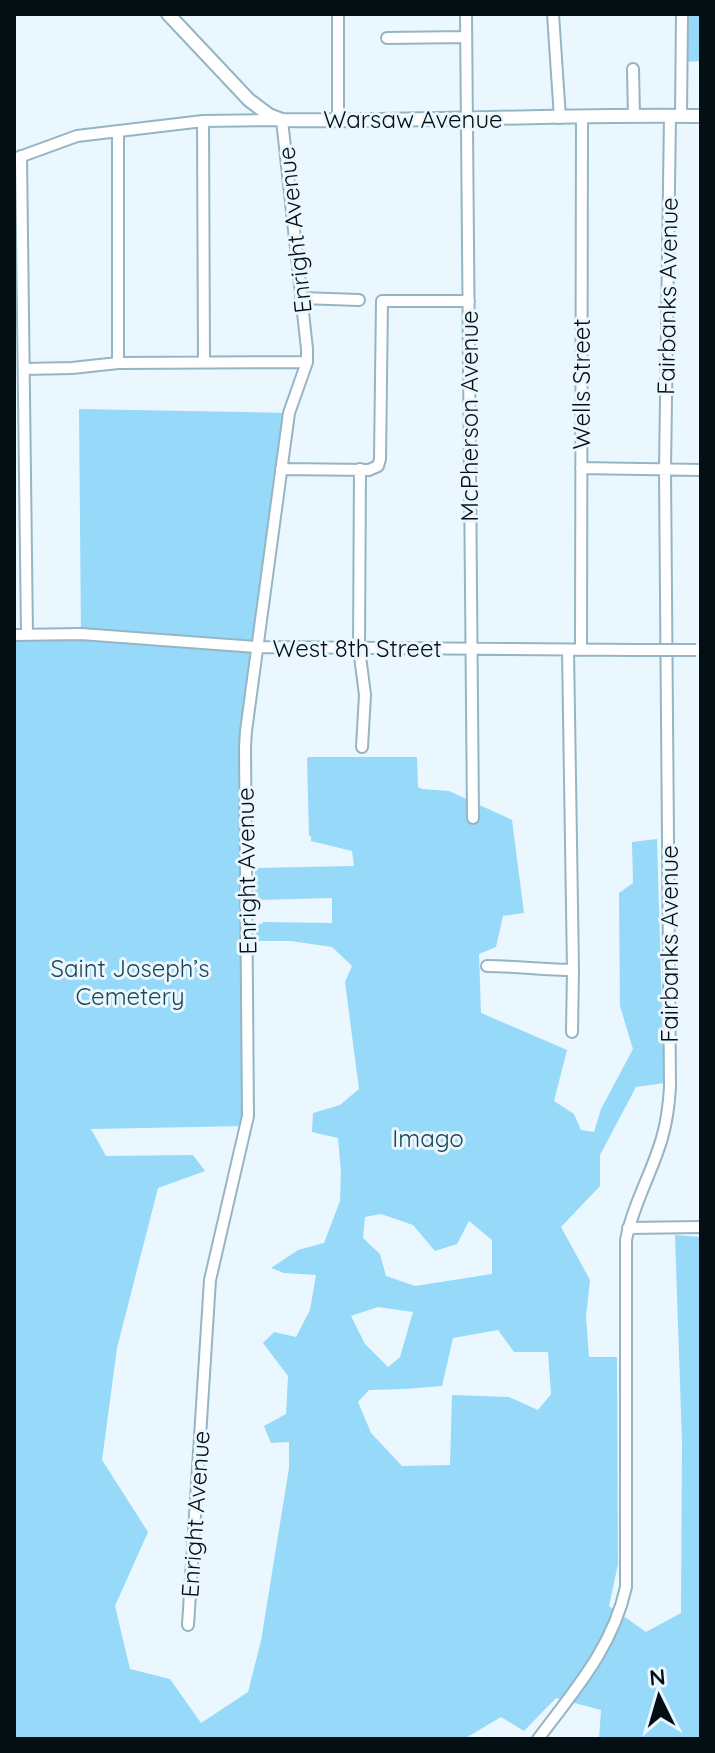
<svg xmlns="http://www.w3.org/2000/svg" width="715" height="1753" viewBox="0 0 715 1753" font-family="Quicksand,sans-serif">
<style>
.green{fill:#96d9f9;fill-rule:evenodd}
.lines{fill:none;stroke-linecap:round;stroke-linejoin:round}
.minor-casing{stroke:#96b5c4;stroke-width:14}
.major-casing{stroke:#96b5c4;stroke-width:16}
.minor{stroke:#fff;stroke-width:10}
.major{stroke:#fff;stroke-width:12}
.minor-bridge-casing{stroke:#96b5c4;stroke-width:14;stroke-linecap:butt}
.minor-bridge{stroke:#fff;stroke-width:10}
.labels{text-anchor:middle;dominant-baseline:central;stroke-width:6;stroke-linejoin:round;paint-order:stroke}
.street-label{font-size:24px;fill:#040f14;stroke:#eaf7fe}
.park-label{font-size:24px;fill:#1c4557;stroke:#eaf7fe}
</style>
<rect width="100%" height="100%" fill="#eaf7fe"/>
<path class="green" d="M682,14H701V61L682,62Z
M79,409L289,413L246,731L247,1126L91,1129L106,1156L193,1155L205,1171L158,1188L117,1348L102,1460L148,1532L115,1606L130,1669L170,1679L201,1723L248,1692L261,1641L289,1468V1442L271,1443L264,1426L286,1414L288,1376L263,1343L274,1332L296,1337L310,1310L316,1275L284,1273L271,1268L298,1250L324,1243L340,1201L341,1172L338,1138L312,1132L313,1113L340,1105L359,1089L345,982L352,966L332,947L291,941H256V924H262L263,922L332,923V898L255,900V868L354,866L352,851L311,841V836H309L307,758L309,757H417L418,787L422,789L449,791L512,820L524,913L503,916L496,947L479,954L481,1013L567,1050L554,1101L574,1114L581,1130L594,1132L601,1109L633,1049L620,1006L619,893L633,883L632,842L657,839L664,1083L636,1087L600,1155V1186L561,1227L590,1280L586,1317L589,1357H617L618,1564L609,1606L646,1632L681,1613L682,1442L675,1235L701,1237V1739H599L601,1710L556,1698L524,1731L501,1717L464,1739H14V635L81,634ZM381,1214L413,1225L435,1251L457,1244L469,1221L492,1240V1274L415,1286L386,1276L380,1254L363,1238L365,1217ZM378,1307L413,1312L400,1357L388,1367L365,1344L351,1316ZM498,1330L514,1352H548L551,1394L538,1410L509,1397L452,1395L450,1465L402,1466L371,1433L358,1402L369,1390L404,1389L442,1386L453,1338Z"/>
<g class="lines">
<g class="minor-casing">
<path id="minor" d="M338,14V120
M466,14L473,818
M553,14L560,118
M387,38L466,37
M633,69L634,115
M681,116L682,14
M203,121L204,362
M21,156L27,635
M14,159L77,136L203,121L282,120L307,349V362L289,413L246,731L245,747L248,1116L210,1280L188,1625
M301,298L359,300
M118,363V132
M24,369L72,368L118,363L307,362
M581,468L701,470
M281,469L369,470L378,466L380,459L382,301H469
M360,469L359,648L365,695L362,747
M14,635L81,634L257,647L636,650
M568,650L573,970L572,1032
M581,650L582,117
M487,966C516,966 544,970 573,970
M628,1228L701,1227
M538,1739C574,1691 613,1647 626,1587V1240C633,1204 652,1173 662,1138C667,1121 669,1104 670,1087L665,470L670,116"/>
</g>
<g class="major-casing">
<path id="major" d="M168,14L249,100L269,115L282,120C422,122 561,114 701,116"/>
</g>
<use href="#minor" class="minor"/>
<use href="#major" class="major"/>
<g class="minor-bridge-casing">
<path id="minor-bridge" d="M636,650H696"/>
</g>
<use href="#minor-bridge" class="minor-bridge"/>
</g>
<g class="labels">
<g class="street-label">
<text x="413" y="119">Warsaw Avenue</text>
<text transform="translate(294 230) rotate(-96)">Enright Avenue</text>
<text transform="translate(667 296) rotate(-89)">Fairbanks Avenue</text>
<text transform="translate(581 384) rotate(-90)">Wells Street</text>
<text transform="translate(469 416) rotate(-90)">McPherson Avenue</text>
<text x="357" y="648">West 8th Street</text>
<text transform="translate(246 871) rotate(-91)">Enright Avenue</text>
<text transform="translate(669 944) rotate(-90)">Fairbanks Avenue</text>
<text transform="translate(195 1514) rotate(-86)">Enright Avenue</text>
</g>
<g class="park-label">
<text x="130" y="968">Saint Joseph’s<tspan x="130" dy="28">Cemetery</tspan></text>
<text x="428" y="1138">Imago</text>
</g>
</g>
<rect width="715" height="1753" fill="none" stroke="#040f14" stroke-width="32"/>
<g transform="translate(659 1697) rotate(355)" stroke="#eaf7fe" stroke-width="6" paint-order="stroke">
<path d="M0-6L14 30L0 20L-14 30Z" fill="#040f14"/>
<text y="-12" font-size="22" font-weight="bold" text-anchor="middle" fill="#040f14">N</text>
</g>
</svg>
